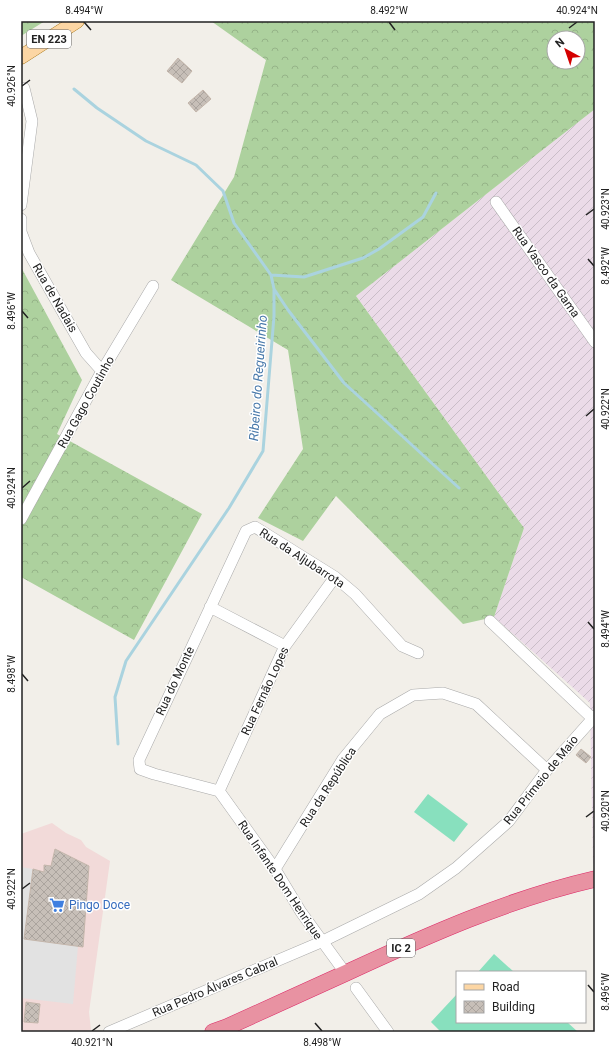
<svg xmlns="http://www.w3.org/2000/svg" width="616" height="1053" viewBox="0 0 616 1053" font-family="Roboto,sans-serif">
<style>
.commercial{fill:#f2dad9}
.industrial{fill:url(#industrial-furrows)}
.forest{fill:url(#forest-crowns);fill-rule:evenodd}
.pitch{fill:#88e0be}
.parking{fill:#e2e2e2}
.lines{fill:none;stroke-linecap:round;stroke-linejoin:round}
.stream{stroke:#aad3df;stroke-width:3}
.building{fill:url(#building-cross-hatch);stroke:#c4b6ab}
.minor-casing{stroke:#a9a9a9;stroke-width:12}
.major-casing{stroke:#a06b00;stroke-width:15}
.highway-casing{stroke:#dc2a67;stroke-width:17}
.minor{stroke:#fff;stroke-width:11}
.major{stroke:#fcd6a4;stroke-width:14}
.highway{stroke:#e892a2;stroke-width:16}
.ticks{fill:none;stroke:#222;stroke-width:1.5}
.labels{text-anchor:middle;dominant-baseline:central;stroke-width:3;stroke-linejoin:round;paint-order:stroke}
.shield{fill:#fff;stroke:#646464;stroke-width:1}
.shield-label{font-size:11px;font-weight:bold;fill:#222}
.street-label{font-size:12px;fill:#222;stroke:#fff}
.shop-label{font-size:12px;fill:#366cbe;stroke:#fff;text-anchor:start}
.water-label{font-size:13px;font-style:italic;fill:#4a7aab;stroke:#fff}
.neatline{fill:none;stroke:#222;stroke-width:1.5}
.ticks-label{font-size:10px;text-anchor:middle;fill:#222}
</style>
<defs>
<pattern id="industrial-furrows" width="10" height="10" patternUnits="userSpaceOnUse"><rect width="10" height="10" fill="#ebdbe8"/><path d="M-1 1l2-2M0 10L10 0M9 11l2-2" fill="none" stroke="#c9bcc7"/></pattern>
<pattern id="forest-crowns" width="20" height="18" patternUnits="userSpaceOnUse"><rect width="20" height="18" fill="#add19e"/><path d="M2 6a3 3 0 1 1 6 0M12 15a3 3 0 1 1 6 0" fill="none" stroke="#95b388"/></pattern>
<pattern id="building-cross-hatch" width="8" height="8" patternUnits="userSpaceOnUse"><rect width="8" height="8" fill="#c7bfb8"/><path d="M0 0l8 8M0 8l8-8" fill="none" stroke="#aba49e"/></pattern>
</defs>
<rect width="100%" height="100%" fill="#f2efe9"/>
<path class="commercial" d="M52,823L66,833L81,840L86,847L110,861L89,1012L91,1030L81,1032H21V834Z"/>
<path class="industrial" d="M595,109V863L593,864L590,703L494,617L524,528L356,296Z"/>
<path class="forest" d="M21,21H45L21,36Z
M211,21H595V109L356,296L524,528L494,617L463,624L336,496L303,541L258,518L303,449L288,350L171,280L234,177L266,60ZM554,38H578V62H554Z
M21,267L82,380L57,434L202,514L134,640L21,577Z"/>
<path class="pitch" d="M428,794L468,824L454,842L414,812Z
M494,954L514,972H478Z
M457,994V1022H567L578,1032H441L431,1022Z"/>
<path class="parking" d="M21,867L33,869L24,938L78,946L73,1004L21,998Z"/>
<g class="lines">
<path class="stream" d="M74,89L97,108L146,141L196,165L223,191L234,223L271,275L274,289V316L263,451L229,508L126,661L115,697L118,744
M271,275L304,277L363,258L379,249L423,217L436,193
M274,289L288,310L344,383L459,488"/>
</g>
<path class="building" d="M178,58L192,71L182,83L167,71Z
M203,90L211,99L196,112L188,103Z
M581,749L591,757L586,763L576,755Z
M55,849L89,866L83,947L24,939L33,869L44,872V865L51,866Z
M26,1002L40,1004L38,1023L24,1022Z"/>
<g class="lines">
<g class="minor-casing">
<path id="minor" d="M496,202L595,342
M21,205L32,121L24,88
M21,219V232L29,253L86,353L102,371
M21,519L102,371L153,286
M210,607L285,646
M490,621L592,718
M219,791L154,774L140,769L139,760L246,531L255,527L335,577L355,594L402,646L418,653
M219,791L285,646L335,577
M219,791L275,869L301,912L341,967
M275,869L343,759L380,714L413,695L443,693L476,704L547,770
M356,988L388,1032
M109,1032L321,942L419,894L456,868L509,821L547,770L595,716"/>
</g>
<g class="major-casing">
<path id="major" d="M21,57L77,21"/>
</g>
<g class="highway-casing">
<path id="highway" d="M213,1032L227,1027C267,1009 306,991 346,973C426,936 508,899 595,879"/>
</g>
<use href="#minor" class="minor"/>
<use href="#major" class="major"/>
<use href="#highway" class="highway"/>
</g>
<path class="ticks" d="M84,22L91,30M389,22L395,30M569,28L577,22M22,86L30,80M586,215L594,209M588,259L594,266M22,311L28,318M586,416L594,409M22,488L30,481M588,622L594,629M22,674L28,681M586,817L594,811M22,889L30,883M588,985L594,992M315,1023L322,1031M92,1031L100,1025"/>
<defs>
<g id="supermarket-bare" transform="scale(1.2)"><path d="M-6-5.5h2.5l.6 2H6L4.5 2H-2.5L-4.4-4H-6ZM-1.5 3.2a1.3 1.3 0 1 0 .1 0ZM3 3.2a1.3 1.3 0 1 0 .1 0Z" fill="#3f7fe0" stroke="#fff" stroke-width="2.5" paint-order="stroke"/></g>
</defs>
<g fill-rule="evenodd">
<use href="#supermarket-bare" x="57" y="905"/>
</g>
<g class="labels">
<g class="shield">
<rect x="27" y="30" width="44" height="18" rx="3"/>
<rect x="387" y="939" width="28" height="18" rx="3"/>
</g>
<g class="shield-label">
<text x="49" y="39">EN 223</text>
<text x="401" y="948">IC 2</text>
</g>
<g class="street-label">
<text transform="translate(546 272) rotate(55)">Rua Vasco da Gama</text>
<text transform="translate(55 298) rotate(60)">Rua de Nadais</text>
<text transform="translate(86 402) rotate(-61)">Rua Gago Coutinho</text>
<text transform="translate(302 558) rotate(33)">Rua da Aljubarrota</text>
<text transform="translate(175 681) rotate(-65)">Rua do Monte</text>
<text transform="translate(265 691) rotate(-65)">Rua Fernão Lopes</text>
<text transform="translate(541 780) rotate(-51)">Rua Primeio de Maio</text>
<text transform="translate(328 787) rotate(-57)">Rua da República</text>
<text transform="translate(280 880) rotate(56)">Rua Infante Dom Henrique</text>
<text transform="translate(215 987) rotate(-23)">Rua Pedro Álvares Cabral</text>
</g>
<g class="shop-label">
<text x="69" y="905">Pingo Doce</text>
</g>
<g class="water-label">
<text transform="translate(258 378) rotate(-86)">Ribeiro do Regueirinho</text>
</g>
</g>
<rect width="616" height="1053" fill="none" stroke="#ffffff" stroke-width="44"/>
<rect x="456" y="971" width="130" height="52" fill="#ffffff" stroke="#a7a7a7"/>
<rect x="464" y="984" width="20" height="6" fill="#fcd6a4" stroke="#a7a7a7"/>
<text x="492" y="991" font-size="12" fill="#222222">Road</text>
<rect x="464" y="1001" width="20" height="12" fill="url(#building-cross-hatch)" stroke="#a7a7a7"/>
<text x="492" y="1011" font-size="12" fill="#222222">Building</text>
<g transform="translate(566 50) rotate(320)"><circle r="19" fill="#ffffff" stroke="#a7a7a7"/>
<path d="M0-3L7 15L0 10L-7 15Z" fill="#d40000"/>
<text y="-6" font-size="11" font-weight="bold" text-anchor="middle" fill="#222222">N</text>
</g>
<rect x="22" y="22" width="572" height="1009" class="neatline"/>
<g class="ticks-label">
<text x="84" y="14">8.494°W</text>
<text x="389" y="14">8.492°W</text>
<text x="577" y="14">40.924°N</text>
<text transform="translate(11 86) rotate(-90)" y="4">40.926°N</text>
<text transform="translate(605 209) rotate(-90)" y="4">40.923°N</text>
<text transform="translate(605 266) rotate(-90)" y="4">8.492°W</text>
<text transform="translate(11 311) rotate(-90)" y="4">8.496°W</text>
<text transform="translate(605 409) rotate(-90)" y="4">40.922°N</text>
<text transform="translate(11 488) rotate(-90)" y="4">40.924°N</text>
<text transform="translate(605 629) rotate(-90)" y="4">8.494°W</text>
<text transform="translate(11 674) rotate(-90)" y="4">8.498°W</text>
<text transform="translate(605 811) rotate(-90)" y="4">40.920°N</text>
<text transform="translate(11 889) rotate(-90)" y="4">40.922°N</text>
<text transform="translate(605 992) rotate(-90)" y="4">8.496°W</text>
<text x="92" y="1046">40.921°N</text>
<text x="322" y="1046">8.498°W</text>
</g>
</svg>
